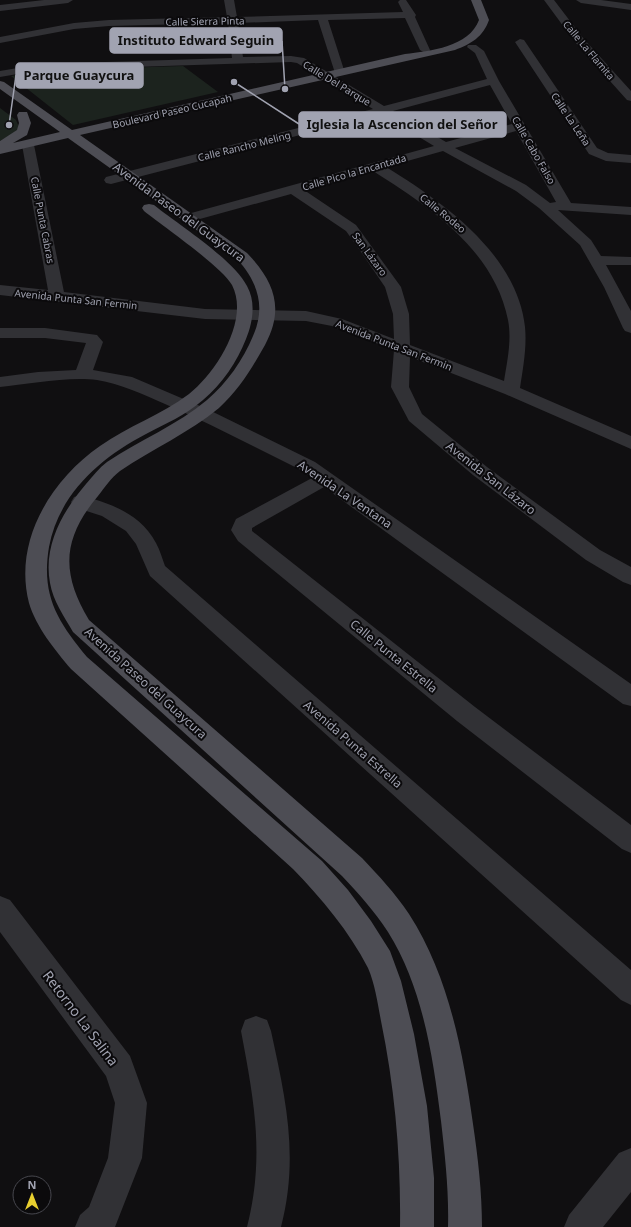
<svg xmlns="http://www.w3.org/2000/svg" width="631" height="1227" viewBox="0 0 631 1227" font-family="'Noto Sans',sans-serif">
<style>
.green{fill:#1c231e}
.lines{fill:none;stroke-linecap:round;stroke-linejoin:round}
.minor{fill:#313135;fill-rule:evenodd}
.major{fill:#4d4d54;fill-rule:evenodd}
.labels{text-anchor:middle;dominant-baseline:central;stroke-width:4;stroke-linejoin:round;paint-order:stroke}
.far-street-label{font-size:10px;fill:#a1a3b1;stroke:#0b0a0c}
.street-label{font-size:12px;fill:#a1a3b1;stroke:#0b0a0c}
.near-street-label{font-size:14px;fill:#a1a3b1;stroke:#0b0a0c}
.leader{fill:none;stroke:#a1a3b1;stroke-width:1.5}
.callout-dot{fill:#a1a3b1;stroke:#0b0a0c;stroke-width:1.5}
.callout{fill:#a1a3b1;stroke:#a1a3b1;stroke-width:1.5}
.callout-label{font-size:13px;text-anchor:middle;font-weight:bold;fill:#111}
</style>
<rect width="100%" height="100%" fill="#100f11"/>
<path class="green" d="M183,66L218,92L73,125L11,76L54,70Z
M0,108L16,120L19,127L17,131L0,141Z"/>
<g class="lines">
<path class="minor" d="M44,0H73L68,3L0,11V5Z
M224,0H234L237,17L403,12L398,2L400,0H406L416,15L415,17L430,50L429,52L425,53L420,50L405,18L328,20L345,73L340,76L335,73L318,20L238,23L243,57L291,56L304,58L384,106L487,79L475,53L467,47L468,45H476L484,51L499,81L571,203L631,207V215L558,210L591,240L601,256L631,257V265H606L631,311V333L625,331L623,328L604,287L580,245L539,208L516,191L443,151L386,167C443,202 517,254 525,327C527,347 523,368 520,388L631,436V449L505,394L410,357L409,387L422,414L487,467L600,550L631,567V585L623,582L586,560L473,475L409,421L391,387L394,350L332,326L306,321L205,319L0,295V285L48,290L22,145L28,141L34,145L64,292L205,309L306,311L342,319L394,339L393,314L385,287L359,249L346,231L291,194L189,222L184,221L182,218L184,215L434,146L381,114L111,184L106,183L104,180L106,177L373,109L297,63L291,62L41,70L0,77V71L41,64L232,58L228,23L109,26L74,29L0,43V37L74,23L109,20L227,17ZM490,85L512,124L446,142L393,111ZM516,131L556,202L550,203L526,185L455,148ZM373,171C430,207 494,250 508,320C512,340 507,362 504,381L410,345L409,314L401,287L356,225L304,190Z
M544,0H554L583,38L631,91V101L627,100L575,42Z
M576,0H601L631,4V10L581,3Z
M520,39L524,40L597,148L608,153L631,155V163L606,161L589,154L515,42Z
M0,328H45L97,335L103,342L93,370L132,377L207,409L315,462L631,684V706L623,704L324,487L252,528V531L475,707L631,825V853L622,849L457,721L238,541L231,530L236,519L312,478L301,470C256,448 211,424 165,404C142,394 121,384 97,380C70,376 27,384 0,387V377L38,372L76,370L86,343L45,338H0Z
M81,495C111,504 140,513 156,543C160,550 162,558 165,566L631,970V1005L621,1000L150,576L136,544L126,531L102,516L74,507L71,502L74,497Z
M0,896L10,900L130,1056L147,1103L142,1158L115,1227H75L80,1215L89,1207L108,1158L115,1103L106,1076L0,932Z
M256,1016L267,1020L271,1031C286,1100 299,1157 281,1227H247C265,1157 254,1100 241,1031L245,1020Z
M631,1148V1192L603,1227H564L569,1215L619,1153Z"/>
<path class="major" d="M471,0H481L489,20C483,37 471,44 455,50L80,135L247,253C274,281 285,308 265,345C252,368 239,390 219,408C189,433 152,449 120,471C111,478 105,487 98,496C62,539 61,573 89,620L362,858C379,876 395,893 409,914C449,976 463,1052 473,1124C478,1158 482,1192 482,1227H448C449,1191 445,1156 441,1121C433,1057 423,988 388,932C375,912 359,894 342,876L73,632C64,616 53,601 50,583C43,545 63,511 86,484C93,476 99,468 107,462C140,440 177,425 207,400C227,383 243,360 253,336C266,307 258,282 237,259L68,138L0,154V141L17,130L19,123L17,115L19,112H27L31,123L27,135L13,143L60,132L0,89V81L4,82L72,130L405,54C430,51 469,47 479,20Z
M149,204L154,205C179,225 233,259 247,286C256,302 253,322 246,339C237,362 222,384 203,400C186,415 165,424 146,434C100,458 59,494 49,547C41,595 57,621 87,657L322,861L348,890L371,921L390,951L401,981L414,1034L427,1106L434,1178V1227H400C401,1158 395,1089 381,1021C378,1005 375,984 368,968C349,931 322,899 293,869L71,669C55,650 36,627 29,603C13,541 51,480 100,446C128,426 161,415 189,394C216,373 250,320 232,285C221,266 164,227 144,211L142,208L144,205Z"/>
</g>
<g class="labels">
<g class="far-street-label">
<text transform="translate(205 21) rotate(-1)">Calle Sierra Pinta</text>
<text transform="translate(589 50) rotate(50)">Calle La Flamita</text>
<text transform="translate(337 83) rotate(31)">Calle Del Parque</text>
<text transform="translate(172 111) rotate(-13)">Boulevard Paseo Cucapah</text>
<text transform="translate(571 119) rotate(56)">Calle La Leña</text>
<text transform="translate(244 146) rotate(-14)">Calle Rancho Meling</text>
<text transform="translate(534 150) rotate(60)">Calle Cabo Falso</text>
<text transform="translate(354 172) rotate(-16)">Calle Pico la Encantada</text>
<text transform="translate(443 213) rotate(39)">Calle Rodeo</text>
<text transform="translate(43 220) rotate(79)">Calle Punta Cabras</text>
<text transform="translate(370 254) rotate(54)">San Lázaro</text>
<text transform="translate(76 299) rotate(6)">Avenida Punta San Fermin</text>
<text transform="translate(394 345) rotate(21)">Avenida Punta San Fermin</text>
</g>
<g class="street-label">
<text transform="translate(179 212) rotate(36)">Avenida Paseo del Guaycura</text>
<text transform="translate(491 478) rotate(38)">Avenida San Lázaro</text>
<text transform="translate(345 494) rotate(34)">Avenida La Ventana</text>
<text transform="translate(394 656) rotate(39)">Calle Punta Estrella</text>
<text transform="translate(146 683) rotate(42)">Avenida Paseo del Guaycura</text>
<text transform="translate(353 744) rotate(41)">Avenida Punta Estrella</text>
</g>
<g class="near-street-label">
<text transform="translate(81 1018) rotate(53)">Retorno La Salina</text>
</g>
</g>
<path class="leader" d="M285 89L282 41M9 125L16 75M234 82L299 124"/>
<g class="callout-dot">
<circle cx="285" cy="89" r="4"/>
<circle cx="9" cy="125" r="4"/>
<circle cx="234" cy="82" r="4"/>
</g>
<g class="callout">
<rect x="110" y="28" width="172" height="25" rx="4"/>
<rect x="16" y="63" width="127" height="25" rx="4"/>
<rect x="299" y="112" width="207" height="25" rx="4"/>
</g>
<g class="callout-label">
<text x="196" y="45">Instituto Edward Seguin</text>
<text x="79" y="80">Parque Guaycura</text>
<text x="402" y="129">Iglesia la Ascencion del Señor</text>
</g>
<g transform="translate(32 1195)"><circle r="19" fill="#0b0a0c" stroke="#47474e"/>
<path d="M0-3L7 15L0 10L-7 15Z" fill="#e8cf2f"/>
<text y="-6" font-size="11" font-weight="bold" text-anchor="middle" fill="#a1a3b1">N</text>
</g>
</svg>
